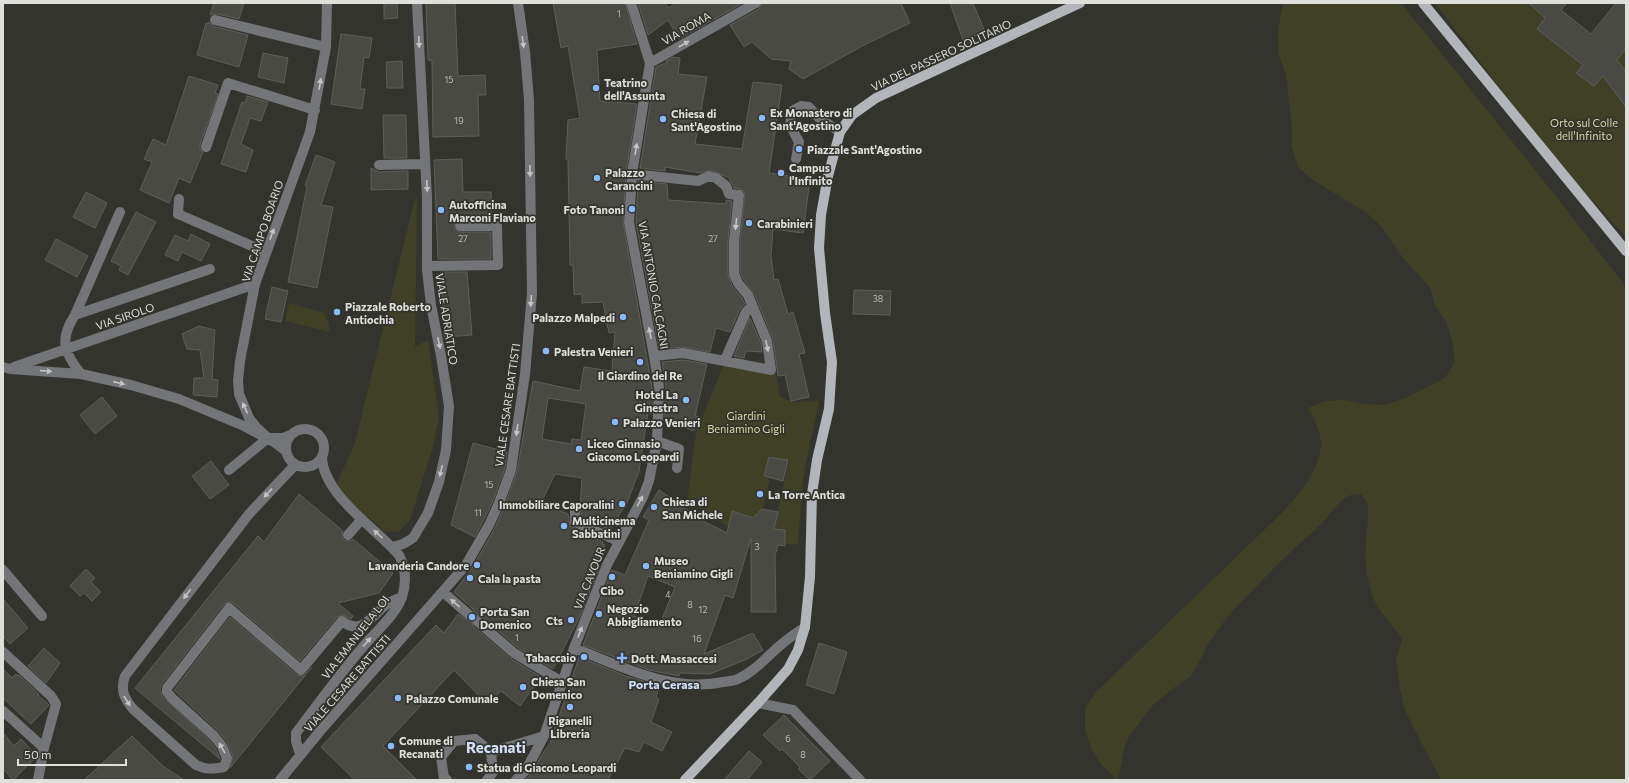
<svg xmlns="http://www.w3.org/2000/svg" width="1629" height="783" viewBox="0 0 1629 783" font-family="Commissioner,sans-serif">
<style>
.green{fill:#3f4025}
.building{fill:#4a4a44;stroke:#5e5f58;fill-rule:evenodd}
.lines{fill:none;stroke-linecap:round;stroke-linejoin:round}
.minor{stroke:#737578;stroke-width:10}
.major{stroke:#b2b6bb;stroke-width:10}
.oneway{fill:#c4c4c3}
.poi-dot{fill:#8db9fc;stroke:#34342e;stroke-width:1.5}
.labels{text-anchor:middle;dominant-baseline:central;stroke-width:3.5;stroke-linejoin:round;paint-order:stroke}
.number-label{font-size:9px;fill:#babab6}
.street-label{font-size:11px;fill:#dfdfdc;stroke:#34342e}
.poi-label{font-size:11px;font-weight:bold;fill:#dfdfdc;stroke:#34342e;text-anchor:start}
.park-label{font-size:11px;fill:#d8dba2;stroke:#34342e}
.neighbourhood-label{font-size:12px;font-weight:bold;fill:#d0e1fb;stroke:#34342e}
.district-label{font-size:15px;font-weight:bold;fill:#d0e1fb;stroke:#34342e}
</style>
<rect width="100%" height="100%" fill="#34342e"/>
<path class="green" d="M1284,3H1401L1555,195L1626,287V780H1441L1406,713L1400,690L1396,659L1402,640C1392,622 1376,611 1371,591C1366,575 1365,558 1366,542C1366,530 1371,513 1366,501C1365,499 1362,496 1361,494L1351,495L1342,500L1320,525L1280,562L1227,617L1207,646L1201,659L1190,677L1172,689L1154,704L1130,735L1125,746L1118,779L1102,766L1091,748L1085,729V709L1095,693L1284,511C1300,493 1319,471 1321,445C1322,433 1313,418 1308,408L1325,401L1345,400L1365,404L1385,405L1408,397L1445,378L1455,362L1452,340L1446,322L1435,305L1430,287L1403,258L1381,226L1367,213L1313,180L1298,167L1292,147V127L1286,75L1279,55L1278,34L1281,11Z
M1435,3H1529L1535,9L1537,6L1547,15L1537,29L1580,62L1582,67L1576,74L1594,86L1603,76L1626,107V237L1556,161Z
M1626,48V72L1617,60Z
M417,196L415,347L428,340L439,418L432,450L410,520L398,532L384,531L335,487L355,443L413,206Z
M289,303L324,313L329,324V332L285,321Z
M724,364L776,373L780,397L793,402L819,401L803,478L798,544H785V530L774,529L789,460L769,456L763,477L770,479L763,508L753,518L732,511L728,527L687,502L696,432Z"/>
<path class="building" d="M214,3H244L239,19L217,14L210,15Z
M384,3H397L398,18L384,19Z
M426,3H455L458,76L485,75L486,95H478L479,136L433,137L432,60H428Z
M553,3H625L637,44L597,50L600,101L637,104L626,173L623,222L652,387V414L648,413L639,471L625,508L624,507L610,530L582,518L580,508L582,478L555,474L541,503L568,514L570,526L603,542L602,544L605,545L597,565L600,566L580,616L553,669L518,648L481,616L474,615L473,609L454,592L472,568L495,528L505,505L517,471L533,381L580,391L584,367L612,371L615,332L609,333L603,302L582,303V294L574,295L573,265H570L568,159H566L568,120L580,118L568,46L561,48ZM548,398L586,404L581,440L572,439L571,444L542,439Z
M638,3H665L668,8L676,3H743L679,39L668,20L648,35Z
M762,3H901L910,23L864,45L803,79L789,69L791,61L771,59L752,42L744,47L730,25L759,9Z
M950,3H973L985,32L963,40Z
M1529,3H1567L1561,10L1591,34L1616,3H1626V48L1617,60L1626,72V107L1603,76L1594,86L1576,73L1583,65L1537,29L1545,18Z
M209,22L213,26L248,35L239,67L197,55L206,23L208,24Z
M341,34L372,38L369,58L364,57L360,89H365L362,109L331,104Z
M263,53L288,58L284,83L258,77Z
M673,57L680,58L678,74L707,77L695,144L742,149L753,82L782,85L769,173L810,179L803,233L773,229L771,256L774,280L778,279L788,314L793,312L805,353L799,354L809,397L791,401L785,375L778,376L773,339L754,293L744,280L740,273V241L745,192L740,189L734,188L729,178L711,170L700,173L665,167V171L640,168L656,67L662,64H666V61Z
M402,61L403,88H387L386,62Z
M189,76L218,85L215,93L218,94L200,145V149L203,152L190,183L179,178L169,203L140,190L152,162L144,159L153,139L166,145Z
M247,96L268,102L261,121L250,118L241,144L253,150L246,172L221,164L242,102L245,103Z
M383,115H406L407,158H384Z
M316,155L335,162L321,205L333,207L317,288L288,282L307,186H305Z
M462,159L463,192H491L492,220H460L454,223V229L460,232H491V259H438L434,160Z
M371,168L379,172L408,171V189L371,190Z
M638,181L667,184L668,200L726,204V200L732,201L728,240V274L732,286L742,298L745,304L740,309L730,332L716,328L710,352L684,347L659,349L636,222Z
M86,192L107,203L95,228L73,217Z
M136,212L156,222L128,275L119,270L121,266L111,261Z
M191,234L210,244L201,261L182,252L178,261L165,255L175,235L188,241Z
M56,239L88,256L77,277L45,260Z
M441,272H467L472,335L444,337Z
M272,287L288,291L281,322L265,319Z
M854,290L891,291L890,315L853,314Z
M750,318L761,343L762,352L746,351L744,358L734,356Z
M199,326L215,330L212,379L218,380L217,397L193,395L194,378H204L200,350L187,349L182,334Z
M683,360L707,364L695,416L700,417L694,431L664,419L666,387L662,362Z
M102,397L117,416L95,434L80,415Z
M473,443L507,452L505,468L493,501L475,537L451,525Z
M769,457L788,460L783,481L764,476Z
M211,461L229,485L210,499L192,476Z
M659,490L705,522L727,533L732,511L753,518L762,509L778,512L774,529L785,530V546L778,545L775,556L776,612H751V538L733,598L725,595L704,654L753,633L763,650L747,659L710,674L680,673L679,676L649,670L583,645L612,570L625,575L649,520L643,517ZM648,576L675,587L660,624L634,616Z
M299,494L343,531L342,537L344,540L350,541L353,539L393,573L379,593L338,603L353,616L351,619L343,615L337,617L300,661L233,603L230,602L224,604L162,684L160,688L162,696L209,740L216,749L220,759L135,688L258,536L264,542Z
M86,569L95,578L91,582L101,592L92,601L84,593L80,596L70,586Z
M3,599L28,628L10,644L3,636Z
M458,614L466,620H471L473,626L510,658L541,677L520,706L501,691L488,705L454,670L383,746L417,780H355L321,747L436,625L444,633Z
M230,617L297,675L304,676L312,667L230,768L233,756L227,742L218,731L174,690Z
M819,643L847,652L834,694L806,685Z
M44,648L60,663L46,683L28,666Z
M579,657L626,676L660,686L656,697L659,699L651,722L672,732L662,751L644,742L639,752L625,748L608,780H525L532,773L541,756L550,743Z
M3,669L12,678L16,674L18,676L19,675L39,694L38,695L49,705L31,724L3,698Z
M784,715L830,761L810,780L798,769L800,767L782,749L780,751L763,735Z
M3,733L14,746L21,739L36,755L35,758L13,780L3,769Z
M132,736L164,767L184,780H84Z
M749,751L762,762L747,780H724Z"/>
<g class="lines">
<path class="minor" d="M215,20L326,47
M650,63L756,3
M206,147L228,83L315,110
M796,159L799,142L790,125L792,111L801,106L809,107L819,118L840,132
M379,165L425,164
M632,174L698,181L709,176L716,178L726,186L729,194L739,195L734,241V274L738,283L748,295L767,341L771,370L683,353L654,356
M179,199L178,214L266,252
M427,266L498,265L497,226H460
M75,315L120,212
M725,360L746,312L752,306
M3,367L10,369L81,374L131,385L179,399L244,426L274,442L286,451
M14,367L255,284
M81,374C64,353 59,339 75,315L210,269
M286 448a19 19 0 1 1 38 0a19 19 0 1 1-38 0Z
M290,435L283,438H268L257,428L249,418L239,394L238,381L240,361L255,284L310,132L326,47L327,3
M657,441L679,449L677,468
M295,465L249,514L125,676C120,690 124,698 133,709L196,765C206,770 213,769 224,767L227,758L222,746L214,736L172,698L167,692V688L229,608L301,670L342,621C362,637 373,614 387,604C391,601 397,599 402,597
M229,470L268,438
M575,512V522L618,541
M348,535L362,519
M393,547L403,544L413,538L428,513L439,482L446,450L449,406L441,356L431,305L427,270V197L417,3
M3,570L42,616
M443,592L468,614
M477,621L514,653L562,682
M574,648C621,666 672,693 723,682C728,681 734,681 738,679C756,671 768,655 783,643C790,637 798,632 805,627
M3,652L51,696L56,704L44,748
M758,703L793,710L860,780
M3,711L44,748L38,780
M491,752L544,736
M300,754L296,741V733C318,704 339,675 362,648C375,632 395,616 402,597C407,582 406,569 399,555C377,529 323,495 322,457
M280,780L321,730L466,565L489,525L499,503L511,470L525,374L532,293L529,100L525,52L518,3
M447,780L444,778L441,757L454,741L475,739L491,752L493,772L487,780
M516,780L526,770L544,736L574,648L607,565L643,497L649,481L657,441L659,387L654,356L629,222L632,174L650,63L631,3"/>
<path class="major" d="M1423,3L1626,251
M685,780L758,703L788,669L798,650L805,627L810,577L812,494L817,460L829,409L832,362L825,313L819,248L821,215L828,176L840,132L852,115L876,98L1080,3"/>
</g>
<defs><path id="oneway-solid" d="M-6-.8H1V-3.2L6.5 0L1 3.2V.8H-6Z"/></defs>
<g class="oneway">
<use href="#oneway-solid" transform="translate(419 42) rotate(87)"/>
<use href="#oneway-solid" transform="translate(523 42) rotate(82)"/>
<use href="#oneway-solid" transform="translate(684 44) rotate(-30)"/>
<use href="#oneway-solid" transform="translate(320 84) rotate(-80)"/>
<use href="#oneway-solid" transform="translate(636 149) rotate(-81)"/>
<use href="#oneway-solid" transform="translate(530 171) rotate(89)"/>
<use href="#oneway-solid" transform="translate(427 186) rotate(87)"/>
<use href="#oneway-solid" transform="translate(736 224) rotate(96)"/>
<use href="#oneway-solid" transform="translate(272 234) rotate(-70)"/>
<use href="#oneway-solid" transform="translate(531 301) rotate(95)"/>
<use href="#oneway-solid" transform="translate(650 333) rotate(-101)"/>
<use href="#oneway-solid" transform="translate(439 343) rotate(78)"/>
<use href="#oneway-solid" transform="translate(767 346) rotate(78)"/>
<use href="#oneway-solid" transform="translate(46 371) rotate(4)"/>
<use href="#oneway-solid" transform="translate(119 383) rotate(13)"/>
<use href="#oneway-solid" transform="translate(245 408) rotate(-115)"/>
<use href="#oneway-solid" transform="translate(517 430) rotate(98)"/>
<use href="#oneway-solid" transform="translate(441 471) rotate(103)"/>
<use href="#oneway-solid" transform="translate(268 493) rotate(133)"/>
<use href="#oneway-solid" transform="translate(640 501) rotate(-62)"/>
<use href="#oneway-solid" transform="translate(378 534) rotate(-138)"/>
<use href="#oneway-solid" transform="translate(187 594) rotate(127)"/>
<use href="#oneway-solid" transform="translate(455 603) rotate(-140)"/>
<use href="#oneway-solid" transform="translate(580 632) rotate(-69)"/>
<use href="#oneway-solid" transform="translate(367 642) rotate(-49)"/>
<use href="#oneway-solid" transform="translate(127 701) rotate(57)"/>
<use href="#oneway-solid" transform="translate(222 748) rotate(-120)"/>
</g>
<g class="poi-dot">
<circle cx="596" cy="88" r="4"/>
<circle cx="762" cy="118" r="4"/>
<circle cx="663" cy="119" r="4"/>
<circle cx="799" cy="149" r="4"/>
<circle cx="781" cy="173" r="4"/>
<circle cx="597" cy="178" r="4"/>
<circle cx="632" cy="209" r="4"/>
<circle cx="441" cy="210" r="4"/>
<circle cx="749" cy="223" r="4"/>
<circle cx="337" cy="312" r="4"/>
<circle cx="623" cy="317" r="4"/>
<circle cx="546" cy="351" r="4"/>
<circle cx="640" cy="362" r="4"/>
<circle cx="686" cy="400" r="4"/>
<circle cx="615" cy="422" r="4"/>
<circle cx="579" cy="449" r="4"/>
<circle cx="760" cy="494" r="4"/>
<circle cx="622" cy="504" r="4"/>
<circle cx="654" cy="507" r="4"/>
<circle cx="564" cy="526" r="4"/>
<circle cx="477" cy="565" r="4"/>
<circle cx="646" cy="566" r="4"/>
<circle cx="612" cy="577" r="4"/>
<circle cx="470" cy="578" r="4"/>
<circle cx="599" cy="614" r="4"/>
<circle cx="472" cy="617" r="4"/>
<circle cx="571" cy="620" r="4"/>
<circle cx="584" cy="657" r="4"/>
<path d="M620 652h4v4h4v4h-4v4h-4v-4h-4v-4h4z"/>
<circle cx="523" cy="687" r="4"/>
<circle cx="398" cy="698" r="4"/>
<circle cx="570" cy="707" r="4"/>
<circle cx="391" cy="746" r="4"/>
<circle cx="469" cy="767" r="4"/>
</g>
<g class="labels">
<g class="number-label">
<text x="619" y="13">1</text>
<text x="449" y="79">15</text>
<text x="459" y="120">19</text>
<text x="463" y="238">27</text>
<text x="713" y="238">27</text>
<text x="878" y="298">38</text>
<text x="489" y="484">15</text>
<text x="478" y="512">11</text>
<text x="757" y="546">3</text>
<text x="668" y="594">4</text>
<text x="690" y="604">8</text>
<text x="703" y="609">12</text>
<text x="517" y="637">1</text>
<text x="697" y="638">16</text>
<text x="788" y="738">6</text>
<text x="803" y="754">8</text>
</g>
<g class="street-label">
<text transform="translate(686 28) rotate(-30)">VIA ROMA</text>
<text transform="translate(941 55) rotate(-25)">VIA DEL PASSERO SOLITARIO</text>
<text transform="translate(262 231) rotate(-71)">VIA CAMPO BOARIO</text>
<text transform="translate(654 285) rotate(80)">VIA ANTONIO CALCAGNI</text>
<text transform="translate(125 316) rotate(-19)">VIA SIROLO</text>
<text transform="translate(447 319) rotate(81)">VIALE ADRIATICO</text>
<text transform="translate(507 405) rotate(-82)">VIALE CESARE BATTISTI</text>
<text transform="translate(589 578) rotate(-68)">VIA CAVOUR</text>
<text transform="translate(355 637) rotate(-52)">VIA EMANUELA LOI</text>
<text transform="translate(347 683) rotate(-49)">VIALE CESARE BATTISTI</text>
</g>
<g class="poi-label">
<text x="604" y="82">Teatrino<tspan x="604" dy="13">dell'Assunta</tspan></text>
<text x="770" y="112">Ex Monastero di<tspan x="770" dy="13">Sant'Agostino</tspan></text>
<text x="671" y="113">Chiesa di<tspan x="671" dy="13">Sant'Agostino</tspan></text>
<text x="807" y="149">Piazzale Sant'Agostino</text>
<text x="789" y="167">Campus<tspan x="789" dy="13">l'Infinito</tspan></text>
<text x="605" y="172">Palazzo<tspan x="605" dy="13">Carancini</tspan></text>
<text x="449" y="204">Autofficina<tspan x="449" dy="13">Marconi Flaviano</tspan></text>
<text x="624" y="209" text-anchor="end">Foto Tanoni</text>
<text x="757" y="223">Carabinieri</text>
<text x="345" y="306">Piazzale Roberto<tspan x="345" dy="13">Antiochia</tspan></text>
<text x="615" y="317" text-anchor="end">Palazzo Malpedi</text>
<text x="554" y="351">Palestra Venieri</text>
<text x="640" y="375" text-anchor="middle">Il Giardino del Re</text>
<text x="678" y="394" text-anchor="end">Hotel La<tspan x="678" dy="13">Ginestra</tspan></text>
<text x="623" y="422">Palazzo Venieri</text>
<text x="587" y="443">Liceo Ginnasio<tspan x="587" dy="13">Giacomo Leopardi</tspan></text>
<text x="768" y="494">La Torre Antica</text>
<text x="662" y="501">Chiesa di<tspan x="662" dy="13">San Michele</tspan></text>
<text x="614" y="504" text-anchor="end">Immobiliare Caporalini</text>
<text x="572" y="520">Multicinema<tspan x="572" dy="13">Sabbatini</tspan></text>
<text x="654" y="560">Museo<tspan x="654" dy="13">Beniamino Gigli</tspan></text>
<text x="469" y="565" text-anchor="end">Lavanderia Candore</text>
<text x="478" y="578">Cala la pasta</text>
<text x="612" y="590" text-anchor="middle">Cibo</text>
<text x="607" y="608">Negozio<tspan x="607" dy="13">Abbigliamento</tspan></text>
<text x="480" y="611">Porta San<tspan x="480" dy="13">Domenico</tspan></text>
<text x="563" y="620" text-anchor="end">Cts</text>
<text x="576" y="657" text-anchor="end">Tabaccaio</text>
<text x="631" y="658">Dott. Massaccesi</text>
<text x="531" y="681">Chiesa San<tspan x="531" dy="13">Domenico</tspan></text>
<text x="406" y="698">Palazzo Comunale</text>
<text x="570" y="720" text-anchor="middle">Riganelli<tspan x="570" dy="13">Libreria</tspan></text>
<text x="399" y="740">Comune di<tspan x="399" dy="13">Recanati</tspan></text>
<text x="477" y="767">Statua di Giacomo Leopardi</text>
</g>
<g class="park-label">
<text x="1584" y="122">Orto sul Colle<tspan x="1584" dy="13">dell'Infinito</tspan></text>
<text x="746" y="415">Giardini<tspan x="746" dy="13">Beniamino Gigli</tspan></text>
</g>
<g class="neighbourhood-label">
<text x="664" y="684">Porta Cerasa</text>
</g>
<g class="district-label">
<text x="496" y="747">Recanati</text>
</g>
</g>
<rect width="1629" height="783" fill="none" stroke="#dfdfdc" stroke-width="8"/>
<path d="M18 759v6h108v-6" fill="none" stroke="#dfdfdc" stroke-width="2"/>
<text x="24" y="759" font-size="12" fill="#dfdfdc" stroke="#34342e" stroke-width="3" paint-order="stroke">50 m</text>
</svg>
